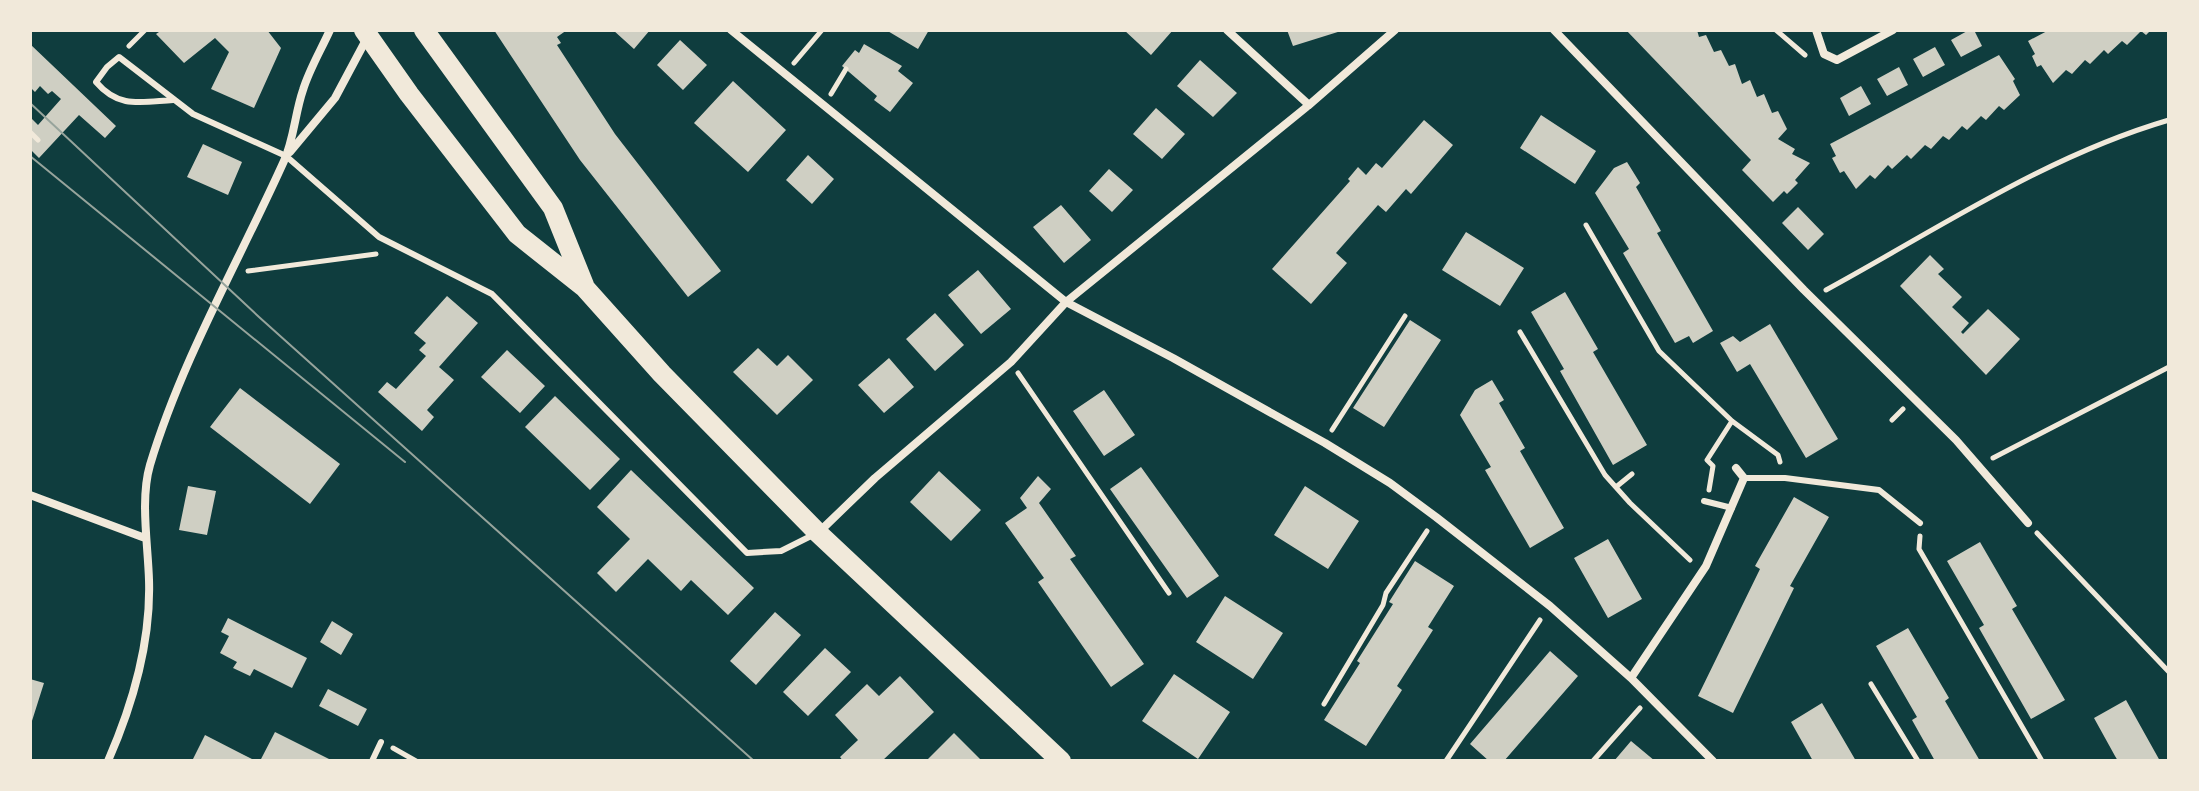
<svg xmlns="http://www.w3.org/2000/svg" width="2199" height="791" viewBox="0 0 2199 791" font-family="'Fira Sans',sans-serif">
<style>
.building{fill:#cfcfc3}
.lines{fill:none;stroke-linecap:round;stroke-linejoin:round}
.path{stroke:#f1e9da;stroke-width:5}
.service{stroke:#f1e9da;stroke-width:6}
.minor{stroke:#f1e9da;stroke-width:8}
.primary{stroke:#f1e9da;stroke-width:20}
.tram{stroke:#97a49c;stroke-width:2}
</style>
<rect width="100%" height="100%" fill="#0f3d3e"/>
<path class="building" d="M162,30H267L281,48L254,108L211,89L229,52L215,38L184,63L156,34Z
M494,30H567L557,37L561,43L557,45L615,134L721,271L688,297L580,160Z
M613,30H650L634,49Z
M886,30H929L918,49Z
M1124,30H1173L1151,55Z
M1287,30H1341V31L1293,46Z
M1626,30H1697L1699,37L1706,35L1714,52L1721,50L1729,66L1735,64L1742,84L1750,80L1757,97L1764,94L1772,113L1778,111L1787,129L1778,139L1795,149L1792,154L1810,163L1795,180L1798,183L1787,194L1784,191L1773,202L1742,170L1751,160Z
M1969,30H1974L1982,46L1961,57L1951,40Z
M2049,30H2151L2146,35L2141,31L2127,45L2122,41L2108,54L2104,50L2090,64L2085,60L2072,74L2066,70L2053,83L2041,65L2037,67L2032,56L2035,54L2028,41Z
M680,40L707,65L683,90L657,65Z
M30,44L116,126L105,138L79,115L39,158L30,149V117L38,125L61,99L52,91L48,94L40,86L35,92L30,87Z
M864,44L902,66L898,71L913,83L890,112L874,100L877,96L842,66L855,50L859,53Z
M1935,47L1945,65L1923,77L1913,59Z
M1999,55L2015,79L2013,81L2020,95L2004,110L1999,106L1986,120L1981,116L1967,130L1962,126L1949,140L1943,136L1931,149L1925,145L1911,159L1907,155L1892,169L1888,165L1875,179L1870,175L1856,189L1844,171L1840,173L1832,158L1836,156L1830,144Z
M1200,60L1237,93L1213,117L1177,86Z
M1899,67L1908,85L1887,96L1877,79Z
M733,81L786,130L748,172L694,123Z
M1861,86L1871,104L1849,116L1840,98Z
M1156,108L1185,134L1162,159L1133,134Z
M1541,115L1596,151L1575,184L1520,148Z
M1424,120L1453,145L1411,194L1406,189L1386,212L1378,205L1336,253L1347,263L1311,304L1272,269L1350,181L1348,179L1358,167L1366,175L1376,163L1382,168Z
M203,144L242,162L228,195L187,177Z
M808,155L834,179L812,204L786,180Z
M1627,162L1640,183L1636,187L1661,231L1657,233L1713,331L1693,343L1689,336L1675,343L1623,253L1629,249L1595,193L1614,168Z
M1109,169L1133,190L1112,212L1089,191Z
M1061,205L1091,240L1064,263L1033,227Z
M1798,207L1824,234L1808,250L1782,223Z
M1466,232L1524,268L1500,306L1442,270Z
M1930,255L1944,269L1938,274L1962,297L1952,307L1969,323L1961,332L1963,334L1988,309L2020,339L1986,375L1900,286Z
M978,270L1011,309L981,334L948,295Z
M1565,292L1598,349L1593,352L1647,445L1613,465L1560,371L1564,369L1531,312Z
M447,296L478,323L439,367L454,380L427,410L434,417L422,431L378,392L387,382L396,389L426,356L419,350L426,343L414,333Z
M935,313L964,345L935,371L906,339Z
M1410,320L1441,340L1384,427L1353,408Z
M1770,324L1838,439L1806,458L1750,364L1737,372L1720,343L1733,336L1740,342Z
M758,348L777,366L788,355L813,380L777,415L733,372Z
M507,350L545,386L520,413L481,377Z
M889,358L914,387L884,413L858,385Z
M1492,380L1504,400L1499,403L1525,448L1520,451L1564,528L1530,548L1485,470L1491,467L1460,415L1475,390Z
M240,388L340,464L310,504L210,427Z
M1104,390L1135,435L1104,456L1073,411Z
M555,396L620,459L590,490L525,427Z
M1141,467L1219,576L1187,598L1110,489Z
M631,470L754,588L728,615L691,580L681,591L648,559L616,592L597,573L630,539L597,507Z
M939,471L981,510L951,541L910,502Z
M1038,476L1051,489L1039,503L1076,556L1070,559L1144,664L1111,687L1038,582L1044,578L1005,523L1027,508L1020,498Z
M188,486L216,491L207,535L179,530Z
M1305,486L1359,521L1328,569L1274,535Z
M1794,497L1829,517L1790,586L1794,588L1733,713L1698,696L1760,569L1755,566Z
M1608,539L1642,599L1608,618L1574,558Z
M1980,542L2017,606L2012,609L2065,700L2031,719L1979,628L1984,625L1947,561Z
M1415,561L1454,586L1428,627L1433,630L1397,686L1402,690L1366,746L1324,720L1360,663L1357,661L1393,604L1389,602Z
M1225,596L1283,633L1253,679L1196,642Z
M775,612L801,635L756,685L730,661Z
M228,618L307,658L292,688L254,669L250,676L233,668L237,662L220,653L229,636L221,632Z
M332,621L353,634L341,655L320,642Z
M1908,628L1949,698L1945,701L1980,761H1935L1912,720L1917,717L1876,646Z
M825,648L851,672L808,716L783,692Z
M1550,651L1578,676L1504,761H1489L1470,744Z
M1174,674L1230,712L1198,759L1142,721Z
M900,676L934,712L882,761H843L840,757L858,740L835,715L867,684L879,696Z
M30,679L44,683L31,724H30Z
M328,689L367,709L358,726L319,706Z
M2126,700L2136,718L2160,761H2118L2115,756L2094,718Z
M1822,703L1842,737L1856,761H1813L1800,738L1791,722Z
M275,732L333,761H260Z
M954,733L982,761H926Z
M205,735L242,754L256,761H192Z
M1631,741L1655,761H1614Z"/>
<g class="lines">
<path class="path" d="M1776,30L1805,55
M129,46L145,30
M794,63L822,30
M831,94L846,69
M30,132L38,140
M1586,225L1659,351L1732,421L1778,455L1780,462
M248,271L376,254
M1826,290C1938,229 2046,156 2169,120
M1520,332L1605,475L1630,503L1690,560
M1018,373L1169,593
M1892,420L1903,409
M1332,430L1405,316
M1993,458L2169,367
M1616,487L1632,474
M1709,490L1713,466L1707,460L1732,421
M2037,533L2169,672
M1920,536L1919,549L2042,761
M1871,684L1918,761
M1324,704L1383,605L1386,593L1427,531
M393,748L416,761
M1446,761L1540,620
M1593,761L1640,708"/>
<path class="service" d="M173,100C141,102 119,109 96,82L107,67L119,57L193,114L286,156L379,237L492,294L747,553L781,551L815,534
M1744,478H1785L1879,490L1920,523
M1704,501L1732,508
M372,761L381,742"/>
<path class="minor" d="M731,30L1066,302L1173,358L1325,443L1390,483L1436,517L1550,606L1631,678L1713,761
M1227,30L1309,105
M1554,30L1804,290L1956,440L2028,523
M1816,30L1824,54L1837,60L1893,30
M290,152L335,98L367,38
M30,495L145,538
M818,533L875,478L1011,362L1066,302L1309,105L1395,30
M1631,678L1706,566L1744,478L1736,468
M108,761C133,704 151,642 149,580C148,545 140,499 150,465C182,359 239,261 284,161C294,139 295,113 303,90C309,70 321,50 330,30"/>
<path class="primary" d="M364,30L409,94L517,234L585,288L662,374L818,533L1061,761
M424,30L553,208L584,285"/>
<path class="tram" d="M30,103L259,317L754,761
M30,156L405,462"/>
</g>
<rect width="2199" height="791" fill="none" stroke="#f1e9da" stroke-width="64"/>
</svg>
